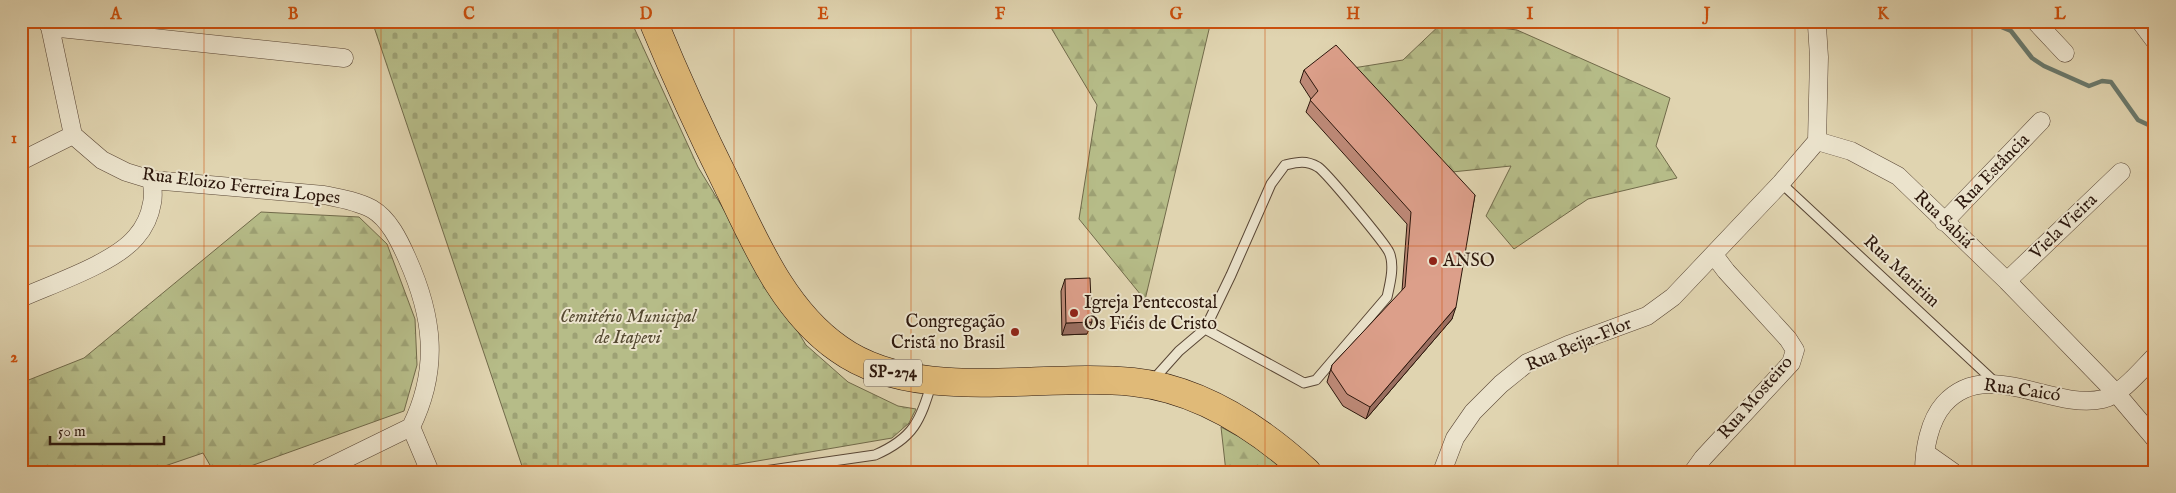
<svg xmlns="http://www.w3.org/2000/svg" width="2176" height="493" viewBox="0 0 2176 493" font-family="'IM FELL English',serif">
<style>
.forest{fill:url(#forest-firs);stroke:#716a4a}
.cemetery{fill:url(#cemetery-stones);stroke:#716a4a}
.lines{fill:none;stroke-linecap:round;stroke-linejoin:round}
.stream{stroke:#6a786b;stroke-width:4.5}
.service-casing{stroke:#594635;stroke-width:11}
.minor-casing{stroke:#594635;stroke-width:19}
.primary-casing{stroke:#2c170c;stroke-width:29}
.service{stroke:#ebe3cc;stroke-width:9}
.minor{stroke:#ebe3cc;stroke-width:18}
.primary{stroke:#e0ba78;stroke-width:28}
.wall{fill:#bd8977;stroke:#2c170c}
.shaded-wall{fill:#9a6f61;stroke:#2c170c}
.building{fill:#dc9f8a;stroke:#2c170c}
.grid{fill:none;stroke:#cc4f0c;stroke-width:1;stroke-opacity:0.55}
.poi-dot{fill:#8f2418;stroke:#ebe3cc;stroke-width:2}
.labels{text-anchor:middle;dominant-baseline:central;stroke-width:4;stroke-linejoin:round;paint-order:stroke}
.shield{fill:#ebe3cc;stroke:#655446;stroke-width:1}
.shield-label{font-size:16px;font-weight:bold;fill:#2c170c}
.street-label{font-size:18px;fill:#2c170c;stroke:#ebe3cc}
.poi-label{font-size:18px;fill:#2c170c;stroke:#ebe3cc;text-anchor:start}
.park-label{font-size:18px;font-style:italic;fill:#554931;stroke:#ebe3cc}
.neatline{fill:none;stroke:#cc4f0c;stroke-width:2}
.grid-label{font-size:16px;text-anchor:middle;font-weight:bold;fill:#cc4f0c}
</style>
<defs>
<pattern id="forest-firs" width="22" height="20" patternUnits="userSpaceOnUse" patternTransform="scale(1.25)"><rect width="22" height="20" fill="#b6bc88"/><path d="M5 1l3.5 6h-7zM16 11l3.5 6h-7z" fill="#9da174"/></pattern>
<pattern id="cemetery-stones" width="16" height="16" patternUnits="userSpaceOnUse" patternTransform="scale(1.25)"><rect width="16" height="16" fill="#b6bc88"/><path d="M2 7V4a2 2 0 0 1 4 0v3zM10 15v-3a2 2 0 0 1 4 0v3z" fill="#9da174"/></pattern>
</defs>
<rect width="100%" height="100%" fill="#e0d4b0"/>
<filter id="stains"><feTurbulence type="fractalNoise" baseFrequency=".004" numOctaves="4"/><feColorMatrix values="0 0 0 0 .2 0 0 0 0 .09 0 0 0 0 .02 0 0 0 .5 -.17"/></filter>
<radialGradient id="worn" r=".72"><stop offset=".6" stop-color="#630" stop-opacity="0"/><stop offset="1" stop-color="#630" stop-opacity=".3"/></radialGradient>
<path class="forest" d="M1047,21H1211L1145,300L1079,219L1097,105Z
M1444,21L1517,30L1670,98L1656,146L1677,178L1588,199L1514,249L1486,216L1511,166L1442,173L1347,69L1403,60Z
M261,212L359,217L387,244L415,319L417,365L404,411L234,472H214L203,453L156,469V472H21V383L84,358Z
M1221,427L1254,445L1287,472H1226Z"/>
<path class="cemetery" d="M372,21H631L698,167L806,345L848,382L898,406L916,409L909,423L892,438L693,472H524Z"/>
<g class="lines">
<path class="stream" d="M1987,21L2011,31L2032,58L2044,66L2089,86L2102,81L2111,82L2138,120L2155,128"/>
<g class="service-casing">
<path id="service" d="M1781,183L1997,384
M1153,380L1179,351L1205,329L1231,275L1271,184L1285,165C1298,162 1306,160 1318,167C1326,172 1384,242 1389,252C1395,265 1390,284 1387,297L1316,380L1304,383L1205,329
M757,472L875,455C914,438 920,421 932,382"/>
</g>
<g class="minor-casing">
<path id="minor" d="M46,21L50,27L73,135L102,160L126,172L152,180L324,195C339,198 357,201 372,209C389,219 399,240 407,258C433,316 440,368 411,427L430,472
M2035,21L2065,53
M2140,21L2155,41
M1817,26L1819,57L1817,141
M50,27L344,58
M1817,141L1851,151L1898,176L2007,281L2116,393L2155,439
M21,161L73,135
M1944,222L2041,121
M2007,281L2121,172
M21,298C52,284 115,263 136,237C144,228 150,215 152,203C154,196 152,187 152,180
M1926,453L1953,472
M319,472L411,427
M1442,472L1455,438L1473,412L1501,384L1527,363L1568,345L1647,316L1673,297L1781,183L1817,141
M1693,472L1703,458L1791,363L1795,350L1788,339L1726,271L1714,255
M1924,472C1924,450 1929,421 1944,404C1987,356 2051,411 2103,399C2121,395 2142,369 2155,356"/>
</g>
<g class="primary-casing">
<path id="primary" d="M653,21C676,77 701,132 728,186C756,244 784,311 839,349C917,405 1042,372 1133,382C1200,389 1259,428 1307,472"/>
</g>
<use href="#service" class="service"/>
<use href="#minor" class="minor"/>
<use href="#primary" class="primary"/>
</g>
<path class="wall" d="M1304,70L1475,195L1452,319L1366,419L1343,406L1327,382L1332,365L1402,291L1407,224L1306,112L1311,99L1300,82Z
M1065,279L1087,334L1062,335L1061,291Z"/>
<path class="shaded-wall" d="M1456,307L1452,319L1366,419L1370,407Z
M1092,322L1087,334L1062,335L1066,323Z"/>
<path class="building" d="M1336,45L1475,195L1456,307L1370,407L1347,394L1331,370L1332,365L1405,287L1411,212L1310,100L1318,91L1304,70Z
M1090,278L1092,322L1066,323L1065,279Z"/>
<path class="grid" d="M204,21V472M381,21V472M558,21V472M734,21V472M911,21V472M1088,21V472M1265,21V472M1442,21V472M1618,21V472M1795,21V472M1972,21V472M21,246H2155"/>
<g class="poi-dot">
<circle cx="1433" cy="261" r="5"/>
<circle cx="1074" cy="313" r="5"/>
<circle cx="1015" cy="332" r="5"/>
</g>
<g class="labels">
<rect class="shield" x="864" y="359.5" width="58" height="27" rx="4"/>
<g class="shield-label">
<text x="893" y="373">SP-274</text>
</g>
<g class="street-label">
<text transform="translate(1993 172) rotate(-46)">Rua Estância</text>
<text transform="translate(241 187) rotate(7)">Rua Eloizo Ferreira Lopes</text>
<text transform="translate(1943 220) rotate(44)">Rua Sabiá</text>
<text transform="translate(2064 227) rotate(-44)">Viela Vieira</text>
<text transform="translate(1901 272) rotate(43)">Rua Maririm</text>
<text transform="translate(1579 345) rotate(-23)">Rua Beija-Flor</text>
<text transform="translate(2022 391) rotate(8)">Rua Caicó</text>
<text transform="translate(1756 398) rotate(-49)">Rua Mosteiro</text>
</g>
<g class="poi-label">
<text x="1443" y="261">ANSO</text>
<text x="1084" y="303">Igreja Pentecostal<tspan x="1084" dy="21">Os Fiéis de Cristo</tspan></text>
<text x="1005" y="322" text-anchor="end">Congregação<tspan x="1005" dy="21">Cristã no Brasil</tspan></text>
</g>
<g class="park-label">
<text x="628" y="317">Cemitério Municipal<tspan x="628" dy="21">de Itapevi</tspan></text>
</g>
</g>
<rect width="2176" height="493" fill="none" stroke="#e0d4b0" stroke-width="55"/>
<path d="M50 436v8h114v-8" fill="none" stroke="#2c170c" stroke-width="2.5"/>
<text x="58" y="436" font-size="15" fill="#2c170c" stroke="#ebe3cc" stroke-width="4" paint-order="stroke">50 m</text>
<rect x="28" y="28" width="2120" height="438" class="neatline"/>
<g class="grid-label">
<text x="116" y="19">A</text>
<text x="293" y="19">B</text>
<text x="469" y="19">C</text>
<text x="646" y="19">D</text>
<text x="823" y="19">E</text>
<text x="1000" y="19">F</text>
<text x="1176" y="19">G</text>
<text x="1353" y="19">H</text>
<text x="1530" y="19">I</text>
<text x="1707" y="19">J</text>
<text x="1883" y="19">K</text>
<text x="2060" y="19">L</text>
<text x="14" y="143">1</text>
<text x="14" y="362">2</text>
</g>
<rect width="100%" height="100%" filter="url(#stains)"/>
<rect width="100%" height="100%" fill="url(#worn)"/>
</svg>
